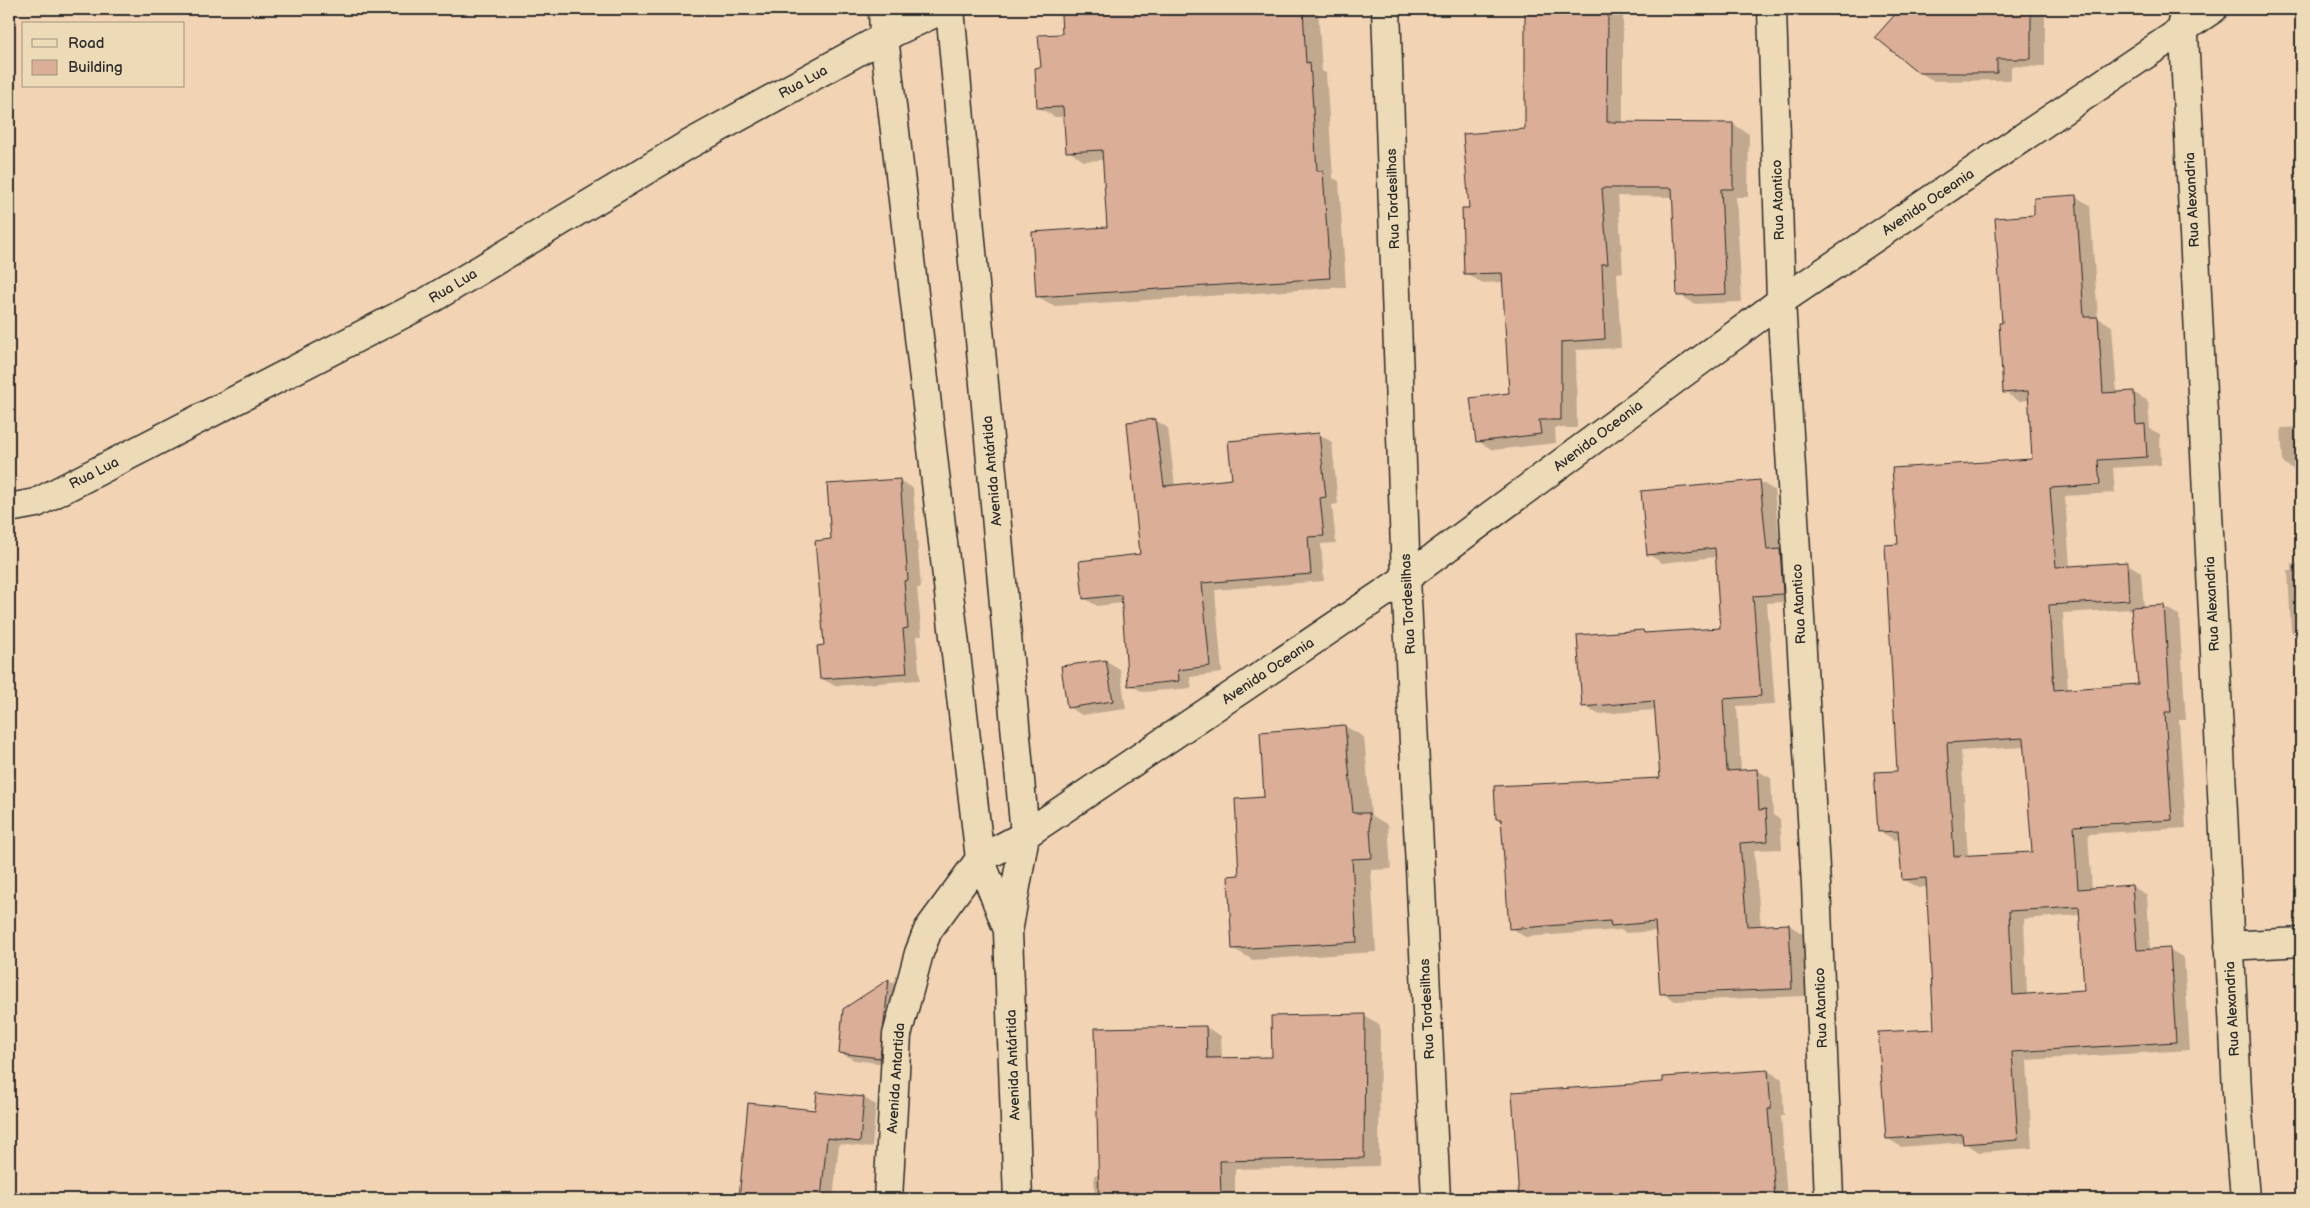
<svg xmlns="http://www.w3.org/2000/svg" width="2310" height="1208" viewBox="0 0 2310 1208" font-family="'Balsamiq Sans',sans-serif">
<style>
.shadow{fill:#0003;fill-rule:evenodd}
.building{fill:#dbae98;stroke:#2b2b2b;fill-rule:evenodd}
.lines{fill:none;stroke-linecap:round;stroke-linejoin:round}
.minor-casing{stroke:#2b2b2b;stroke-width:31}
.minor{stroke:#eddab7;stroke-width:28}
.labels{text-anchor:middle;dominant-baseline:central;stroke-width:4.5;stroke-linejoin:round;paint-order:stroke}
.street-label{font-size:14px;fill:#2b2b2b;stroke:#eddab7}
</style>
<rect width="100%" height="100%" fill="#f2d4b4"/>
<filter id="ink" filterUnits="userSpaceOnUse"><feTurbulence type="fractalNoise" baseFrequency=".02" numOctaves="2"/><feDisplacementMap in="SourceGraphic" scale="10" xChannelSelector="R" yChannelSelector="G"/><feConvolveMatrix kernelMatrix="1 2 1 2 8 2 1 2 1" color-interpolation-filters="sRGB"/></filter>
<g filter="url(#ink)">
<path class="shadow" d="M1082,9H1318L1322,71L1326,73L1333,178L1339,181L1346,287L1054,306L1037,296L1108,228L1103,160L1084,161L1068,151L1065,117H1055L1039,108L1042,69L1063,35L1083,14Z
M1526,9H1623V124H1733L1749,134L1748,197H1736L1742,302L1695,304L1679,295L1673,197L1618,196L1623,272L1617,273L1621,348L1576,350L1577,428H1555L1556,443L1493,450L1477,441L1510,394L1503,282L1482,283L1466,273L1471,209L1526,130Z
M1901,9H2045V67L2011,66V80L1934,81L1919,72L1877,37Z
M2076,197L2090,205L2098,318L2112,326L2117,393L2133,392L2148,401L2150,429L2160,434L2161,465L2113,468L2115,493L2065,496L2070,567L2126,563L2141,572L2144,608L2164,607L2179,615L2186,720H2179L2186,828L2088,834L2092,889L2132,886L2147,895L2150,950L2169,949L2184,958L2190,1050L2027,1060L2032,1148L1979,1152L1964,1142L1901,1147L1887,1138L1935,1030L1928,887L1918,888L1903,879L1900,839L1894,840L1880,831L1899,772L1900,545L2033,461L2030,400L2019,401L2004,392L2003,324L2036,216ZM2132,609L2139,686L2068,690L2063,613ZM2024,747L2034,853L1968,856L1961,751ZM2081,915L2085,992L2027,995L2024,919Z
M2293,214H2301V273L2296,270Z
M2300,401H2301V420Z
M1155,420L1168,428L1175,486L1233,480L1229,442L1319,434L1332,442L1338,504L1332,505L1336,543L1321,544L1324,581L1215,590L1222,673L1190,677L1192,688L1143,692L1130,685L1122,603L1097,606L1084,598L1141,555Z
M2301,427V474L2283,463L2281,428Z
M899,480L913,488L921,588H917L922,636H916L920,680L835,686L821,678L826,646Z
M1759,481L1774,490L1781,551L1794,559L1797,601L1767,603L1775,704L1737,706L1741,771L1756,770L1771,778L1773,815L1780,819L1782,849L1754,850L1761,927L1789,925L1803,934L1806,996L1675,1001L1661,993L1657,931L1626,933L1620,930L1525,937L1511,928L1503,822L1497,819L1661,779L1656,710L1598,714L1583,706L1643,631L1648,634L1721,629L1717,557L1662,563L1648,554Z
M2292,564H2301V637L2291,631L2288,571H2292Z
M1106,661L1120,669L1126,709L1082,715L1068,707L1062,668Z
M1345,726L1364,737L1371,815L1388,825L1391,869L1371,870L1376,952L1253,960L1234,949L1240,877L1265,798Z
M889,980L902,988L894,1065L854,1060L840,1052L844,1010Z
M1364,1016L1380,1025L1379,1166L1235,1169V1199H1095L1094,1175H1100L1206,1027L1221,1036L1222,1059L1273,1058Z
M1768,1071L1782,1079L1784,1116H1781L1787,1199H1520L1513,1093L1665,1083Z
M864,1098L876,1105L872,1148L839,1144L833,1199H741L749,1104L816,1112Z"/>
<path class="building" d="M1081,9H1303L1306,63L1310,62L1317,171H1323L1330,278L1036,297L1032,232L1107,227L1102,150L1066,152L1063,107L1037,108L1035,68L1041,67L1038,35L1062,34L1061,14L1081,12Z
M1525,9H1608L1607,122L1733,123V189H1721L1726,294L1677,296L1672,188H1602L1608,264H1602L1605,339L1561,342V420H1539L1541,434L1476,442L1470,398L1509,393L1502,273L1464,274L1462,208H1469L1463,134L1525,129Z
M1900,9H2031V59H1997V73H1919L1875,37Z
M2076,195L2084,317H2098L2103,393L2134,391L2136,425L2145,424L2147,457L2098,460L2100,485L2050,488L2056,567L2127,562L2129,600L2049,605L2054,690L2138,684L2131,607L2164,605L2171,712H2165L2172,820L2074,826L2078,889L2132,885L2137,950L2170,948L2176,1042L2012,1052L2018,1140L1963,1144L1962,1134L1886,1139L1878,1032L1934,1029L1926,878L1902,880L1898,831L1878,832L1874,772L1897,771L1885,545L1898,544L1892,468L2032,459L2028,391L2003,393L1999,323H2002L1995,218L2034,215V198ZM2023,738L2032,852L1954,856L1947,743ZM2079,907L2084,990L2013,995L2009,911Z
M1155,419L1164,486L1232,479L1228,441L1319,433L1326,497L1320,498L1324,536L1308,537L1311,574L1202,583L1210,666L1178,670L1179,681L1128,686L1121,595L1083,599L1079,561L1140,554L1127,422Z
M900,479L908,580L904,581L908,628L903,629L907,673L820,679L817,646L824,645L815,541L831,539L827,484Z
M1760,480L1767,550L1780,549L1783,594L1753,596L1761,696L1723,699L1727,771L1757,769L1759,810L1766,809L1768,841L1740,843L1747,926L1789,924L1792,989L1660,994L1655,922L1611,926L1610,921L1509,929L1501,819H1496L1494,786L1660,778L1654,701L1582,707L1577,635L1643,630L1644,633L1720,628L1715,548L1647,555L1641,491Z
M1106,660L1113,701L1067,708L1061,666Z
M1345,725L1353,813H1369L1372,858L1352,859L1357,942L1232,949L1228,876L1239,875L1235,799L1264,797L1260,732Z
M889,979L880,1058L839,1053L843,1009Z
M1365,1014L1364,1158L1220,1161L1221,1199H1099L1095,1028L1206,1026L1207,1058L1272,1057L1271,1016Z
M1768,1070L1771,1109H1768L1775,1199H1519L1512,1092L1663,1082V1077Z
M817,1092L864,1097L860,1142L827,1138L821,1199H739L748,1103L815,1110Z"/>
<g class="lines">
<g class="minor-casing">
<path id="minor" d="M883,9L884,37L980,859L1008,930
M950,9L1025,835L1008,932L1018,1199
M1386,9L1406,578L1436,1199
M1772,9L1781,301L1816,885L1829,1199
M2183,15L2238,1111L2245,1199
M9,508L36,503L428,301L686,146L884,37L943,9
M2229,946L2301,942
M888,1199L897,1035L919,953L928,930L980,859L1025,835L1406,578L1781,301L2213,9"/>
</g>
<use href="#minor" class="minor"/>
</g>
</g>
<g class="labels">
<g class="street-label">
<text transform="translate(803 82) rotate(-29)">Rua Lua</text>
<text transform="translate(1393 199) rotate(-92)">Rua Tordesilhas</text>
<text transform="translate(1778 200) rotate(-92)">Rua Atantico</text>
<text transform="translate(2192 200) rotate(-93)">Rua Alexandria</text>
<text transform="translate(1928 202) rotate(-34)">Avenida Oceania</text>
<text transform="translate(453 286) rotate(-31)">Rua Lua</text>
<text transform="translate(1598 436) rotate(-37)">Avenida Oceania</text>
<text transform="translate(992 471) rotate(-95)">Avenida Antártida</text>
<text transform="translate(94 473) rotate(-27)">Rua Lua</text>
<text transform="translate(1408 604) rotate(-93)">Rua Tordesilhas</text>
<text transform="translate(1799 604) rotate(-93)">Rua Atantico</text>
<text transform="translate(2212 604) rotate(-93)">Rua Alexandria</text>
<text transform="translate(1268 671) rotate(-34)">Avenida Oceania</text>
<text transform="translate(1821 1008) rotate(-92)">Rua Atantico</text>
<text transform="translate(1427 1009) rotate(-93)">Rua Tordesilhas</text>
<text transform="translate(2232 1009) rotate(-93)">Rua Alexandria</text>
<text transform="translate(1013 1065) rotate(-92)">Avenida Antártida</text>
<text transform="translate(896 1078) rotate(-86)">Avenida Antartida</text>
</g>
</g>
<rect width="2310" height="1208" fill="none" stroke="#eddab7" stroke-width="30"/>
<rect x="15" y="15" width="2280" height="1178" fill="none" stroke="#2b2b2b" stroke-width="2" filter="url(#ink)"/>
<rect x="22" y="22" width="162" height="65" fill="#eddab7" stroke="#9f947f"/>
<rect x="32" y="39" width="25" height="8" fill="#eddab7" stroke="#9f947f"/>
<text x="68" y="48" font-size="15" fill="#2b2b2b">Road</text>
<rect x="32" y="60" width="25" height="15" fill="#dbae98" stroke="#9f947f"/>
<text x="68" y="72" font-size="15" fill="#2b2b2b">Building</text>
</svg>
